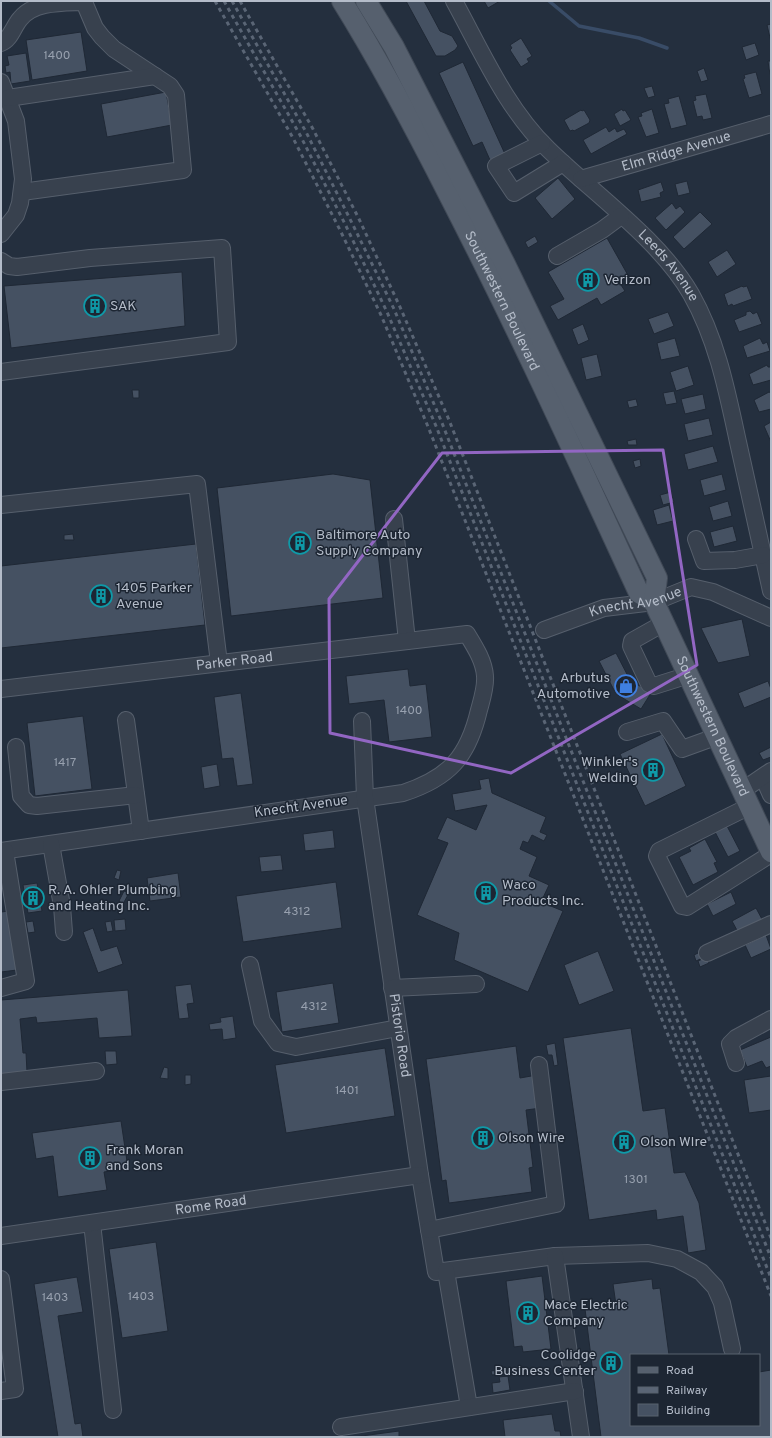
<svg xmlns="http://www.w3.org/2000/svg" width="772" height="1438" viewBox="0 0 772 1438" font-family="Overpass,sans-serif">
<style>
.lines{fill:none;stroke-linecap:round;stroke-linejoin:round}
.stream{stroke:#394c67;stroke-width:3.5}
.building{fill:#455162;stroke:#1f2835}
.minor-casing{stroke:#565f6c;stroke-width:18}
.major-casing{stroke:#414a57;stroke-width:22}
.minor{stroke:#38414e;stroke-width:16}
.major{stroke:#56606e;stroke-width:20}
.rail{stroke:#5a6575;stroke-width:3;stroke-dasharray:4 4;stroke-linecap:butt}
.marked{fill:none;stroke:#9266c3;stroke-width:3;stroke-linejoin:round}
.labels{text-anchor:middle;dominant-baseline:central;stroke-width:3;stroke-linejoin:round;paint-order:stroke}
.number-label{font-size:12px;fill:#98a1af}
.street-label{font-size:14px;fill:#b4bcc9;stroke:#1d2633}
.poi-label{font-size:14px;fill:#b4bcc9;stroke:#1d2633;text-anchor:start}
</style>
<rect width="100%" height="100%" fill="#242f3e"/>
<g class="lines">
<path class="stream" d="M549,1L579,26L639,38L667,48"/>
</g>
<path class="building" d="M406,1H424L440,31L452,36L458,46L455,50L445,56H436Z
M484,1H500L488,8Z
M771,24V42L767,25Z
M81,32L87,71L32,80L26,40Z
M521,38L532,56L527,59L529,62L521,67L510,50L512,48L510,45Z
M755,43L759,55L746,60L742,47Z
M26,53L30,81L11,84L10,72L6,73L5,66L9,65L7,56Z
M768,61H771V77L769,69Z
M463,62L505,154L490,160L482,142L473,146L439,73Z
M704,68L708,80L701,82L697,71Z
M756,72L762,94L749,98L743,79L745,78L744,75Z
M652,86L655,96L648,98L644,88Z
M166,92L172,125L107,137L101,104Z
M706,94L712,118L703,120L702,116L697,117L693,101L696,100L695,96Z
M679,96L687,125L671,129L664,104L669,103L668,99Z
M622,109L623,111L625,110L631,120L620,126L614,114Z
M652,109L659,133L646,137L638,117L642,116L641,113Z
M581,110L582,111L584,110L590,120L589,123L574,131L573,130L570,131L564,120Z
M606,127L609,132L615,128L617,132L624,129L627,134L591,154L583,140Z
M558,178L575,199L552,219L535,198Z
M687,181L690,193L678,196L675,184Z
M661,182L664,191L660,193L661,197L641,202L638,190Z
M672,203L676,209L680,206L685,212L666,230L655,218Z
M700,212L712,224L684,249L673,237Z
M535,236L538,242L528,248L525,242Z
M607,238L629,277L619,282L625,291L601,305L597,298L558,320L550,306L564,299L548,272Z
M727,250L736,264L717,277L708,262Z
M182,272L185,326L11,348L4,286Z
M742,286L743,287L747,286L752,299L733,306L732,304L728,306L724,294Z
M750,311L753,314L757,312L762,324L739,332L734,320L746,315V312Z
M668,312L674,326L654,334L648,319Z
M583,324L589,340L578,345L572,329Z
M675,338L680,356L661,360L657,343Z
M760,338L763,344L767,342L770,351L747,358L743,346Z
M597,354L602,376L586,380L581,358Z
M767,365L768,367H771V380L753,385L749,374Z
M688,366L694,385L676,391L670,372Z
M132,390H139V398H133Z
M674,391L677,403L666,405L663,393Z
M769,392L771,393V409L759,412L754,400Z
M703,394L706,409L685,414L681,399Z
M636,399L638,406L629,408L627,401Z
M709,418L713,435L688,441L684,424Z
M771,422V442L764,426Z
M636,439L637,445H628L627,441Z
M713,446L718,462L688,470L684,454Z
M640,459L641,466L635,468L633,461Z
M333,474L370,480L383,598L231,616L217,488Z
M722,474L726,490L704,496L700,480Z
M671,492L674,502L663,505L660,495Z
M728,501L732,516L713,521L709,507Z
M669,505L673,521L657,525L653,510Z
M733,526L737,541L714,547L710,532Z
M73,534L74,540H64V535Z
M196,544L205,625L1,648V566Z
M742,619L750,656L718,663L701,628Z
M616,653L630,680L651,693L641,709L616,694L599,661Z
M408,669L410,686L426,684L432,737L389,742L384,700L349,704L346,676Z
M768,681L771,689V697L744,708L738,693Z
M241,693L253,784L237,786L233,758L222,759L214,697Z
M83,716L92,789L35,796L27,723Z
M662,734L686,786L645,806L620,754Z
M771,747V757L763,760L759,753Z
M217,764L220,786L204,789L201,767Z
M489,778L492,793L546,817L540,832L547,835L544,841L532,835L528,843L523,841L520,849L537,857L529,876L549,885L541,902L563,911L528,992L454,960L459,933L417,915L448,843L437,839L447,817L476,830L487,805L455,811L452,794L481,789L479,780Z
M727,826L740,851L728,857L715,832Z
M333,830L335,848L305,851L303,834Z
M705,839L717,862L714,863L718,872L693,885L679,857L691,851L689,848Z
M281,855L283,870L261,872L259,857Z
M117,870L121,871L119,880L114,878Z
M178,873L181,897L150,901L147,878Z
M336,882L342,928L243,942L236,896Z
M37,883L42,911L28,913L23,885Z
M107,886L111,892L107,895L103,889Z
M124,891L129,893L123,904L119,901Z
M731,892L736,904L713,916L707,904Z
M756,908L763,921L739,934L732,921Z
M9,911L17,970L1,972V912Z
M125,919L126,930L115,931L114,920Z
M33,921L35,932L28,933L26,922Z
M111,921L113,931L107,932L105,922Z
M93,928L101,951L117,946L123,964L98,973L83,932Z
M766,935L771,949L751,958L745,945Z
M704,950L707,956L696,961L694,955Z
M598,951L614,991L579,1005L564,965Z
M707,957L709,963L700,967L698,961Z
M333,983L339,1023L282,1032L276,992Z
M191,984L194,1003L187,1004L189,1018L179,1019L175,986Z
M128,990L132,1036L99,1038L97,1018L37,1023L36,1017L20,1019L23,1053H26L27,1072L1,1074V1000Z
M233,1016L236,1038L223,1040L222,1029L210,1030L209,1024L221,1022L220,1018Z
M631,1028L643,1111L665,1108L674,1173L685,1172L699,1203L706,1250L688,1253L683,1216L657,1220L656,1210L589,1220L563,1038Z
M771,1037V1066L766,1068L762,1061L747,1067L740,1050Z
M555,1043L558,1065L554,1066L552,1055H548L546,1045Z
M516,1046L520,1078L537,1075L541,1108L526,1110L533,1167L529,1168L532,1192L449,1203L446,1180L442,1181L426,1059Z
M385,1048L395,1116L286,1133L275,1065Z
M105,1051H116L117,1064L106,1065Z
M164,1067L168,1068V1079L160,1078Z
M185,1075H191V1084L185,1085Z
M771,1076V1110L749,1113L744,1080Z
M121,1121L128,1168L104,1172L107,1190L58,1197L53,1156L36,1159L32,1133Z
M156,1242L168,1331L122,1338L109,1249Z
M542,1276L551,1349L523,1352L522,1346L514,1347L506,1281Z
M77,1277L83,1312L58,1316L75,1424L81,1423L83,1437H58L34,1284Z
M652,1279L653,1289L660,1288L669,1355H631V1425H759V1372L771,1370V1437H601L585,1309L616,1305L613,1284Z
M517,1368V1372L492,1375L491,1371Z
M508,1376L510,1390L493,1393L492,1383L500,1382L499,1377Z
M552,1414L555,1431H560L561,1437H505L503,1420Z
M399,1431V1437H354Z"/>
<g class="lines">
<g class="minor-casing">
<g id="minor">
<path id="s1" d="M454,1C482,52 506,108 548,149C593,193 660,240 691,294C717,340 727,391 738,442C749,492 760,541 771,591"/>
<path d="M1,43C11,39 13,27 20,19C34,1 64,3 84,2L95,28L102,37L114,49L170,86L176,95L183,170L22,192"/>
<path d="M1,82L16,121L23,179L20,203L16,215L1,234"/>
<path d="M8,98L155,76"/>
<path d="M542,143L496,166L514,193L563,163"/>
<path id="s2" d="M581,179L771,124"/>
<path d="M557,256L602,230L621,216"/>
<path d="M1,261L9,266L17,267L90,258L222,248L228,342L1,372"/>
<path d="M1,505L197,484L219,663"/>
<path d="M394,519L407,641"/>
<path d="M696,539L704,561L735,560L763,555"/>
<path d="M664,623L632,641L631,646L649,684L654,686L689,675"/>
<path id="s3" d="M544,630L604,608L654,602L691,587L713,592L771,618"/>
<path id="s4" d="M1,689L467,634C475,647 484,661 485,676C486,687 482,699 479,710C468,757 449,778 403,793L1,851"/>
<path d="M126,720L141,831"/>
<path id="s5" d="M362,721L365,798L420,1175L436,1272L555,1256L648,1253L677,1259L701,1272L715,1287L722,1303L732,1349"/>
<path d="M627,732L663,721L682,749L718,736"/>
<path d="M16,747L21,796L29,805L37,806L136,795"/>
<path d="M763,777L771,795"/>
<path d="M743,790L771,771"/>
<path d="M750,806L659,851L657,856L682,906L687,907L771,854"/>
<path d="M51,844L62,906L64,932"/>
<path d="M707,953L771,924"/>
<path d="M250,965L262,1021L278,1043L296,1047L398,1028"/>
<path d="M1,988L26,981L5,851"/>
<path d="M392,988L476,984"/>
<path d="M736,1063L730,1044L736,1038L771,1019"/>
<path d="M1,1082L96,1071"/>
<path d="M92,1223L113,1410"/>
<path d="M429,1230L556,1204L539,1065"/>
<path id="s6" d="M1,1236L420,1175"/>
<path d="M555,1256L581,1437"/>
<path d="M446,1271L469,1407"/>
<path d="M1,1279L15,1389L1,1391"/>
<path d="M341,1427L575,1391"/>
</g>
</g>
<g class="major-casing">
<g id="major">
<path id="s7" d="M342,1C382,65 417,132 451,199C518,329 578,461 639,593L654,602"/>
<path id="s8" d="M366,1L394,47L505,264L657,578L654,602L771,852"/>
</g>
</g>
<use href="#minor" class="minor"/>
<use href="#major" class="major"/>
<path class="rail" d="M215,1L293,138L340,230L381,315L429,429L771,1296
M224,1L300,135L346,226L387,312L436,426L771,1278
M232,1L306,132L352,223L394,309L442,423L771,1258
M240,1L313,129L359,219L400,307L449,420L771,1238"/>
</g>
<path class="marked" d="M663,450L697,665L511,773L330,733L329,599L442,453Z"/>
<defs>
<g id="building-ring" transform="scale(1.15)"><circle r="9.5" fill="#1d2633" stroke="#0f9aa8" stroke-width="1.5"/><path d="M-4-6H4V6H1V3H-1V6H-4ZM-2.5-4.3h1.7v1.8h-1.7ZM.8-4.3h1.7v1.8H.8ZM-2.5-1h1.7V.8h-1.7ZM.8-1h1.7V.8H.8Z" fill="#0f9aa8"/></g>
<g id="shop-ring" transform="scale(1.15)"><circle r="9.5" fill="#1d2633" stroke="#3f7fe0" stroke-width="1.5"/><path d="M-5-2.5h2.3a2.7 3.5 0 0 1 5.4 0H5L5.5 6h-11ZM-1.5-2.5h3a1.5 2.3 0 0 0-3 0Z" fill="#3f7fe0"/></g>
</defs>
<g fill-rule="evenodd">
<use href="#building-ring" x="588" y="280"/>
<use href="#building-ring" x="95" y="306"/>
<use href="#building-ring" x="300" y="543"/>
<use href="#building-ring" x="101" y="596"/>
<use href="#shop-ring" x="626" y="686"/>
<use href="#building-ring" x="653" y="770"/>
<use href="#building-ring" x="486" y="893"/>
<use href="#building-ring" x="33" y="898"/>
<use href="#building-ring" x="483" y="1138"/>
<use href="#building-ring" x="624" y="1142"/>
<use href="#building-ring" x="90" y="1158"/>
<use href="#building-ring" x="528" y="1313"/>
<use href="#building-ring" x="611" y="1363"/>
</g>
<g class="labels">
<g class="number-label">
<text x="57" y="56">1400</text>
<text x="409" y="711">1400</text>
<text x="65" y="763">1417</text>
<text x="297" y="912">4312</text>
<text x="314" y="1007">4312</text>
<text x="347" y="1091">1401</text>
<text x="636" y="1180">1301</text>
<text x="141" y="1297">1403</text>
<text x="55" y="1298">1403</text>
</g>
<g class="street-label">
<text stroke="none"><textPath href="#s2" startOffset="99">Elm Ridge Avenue</textPath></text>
<text stroke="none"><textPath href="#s1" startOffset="344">Leeds Avenue</textPath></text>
<text stroke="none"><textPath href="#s7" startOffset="340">Southwestern Boulevard</textPath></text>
<text stroke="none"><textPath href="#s3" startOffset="96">Knecht Avenue</textPath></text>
<text stroke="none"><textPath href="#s4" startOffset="235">Parker Road</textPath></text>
<text stroke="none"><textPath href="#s8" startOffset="808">Southwestern Boulevard</textPath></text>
<text transform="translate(301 807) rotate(-8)">Knecht Avenue</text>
<text stroke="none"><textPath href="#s5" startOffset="317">Pistorio Road</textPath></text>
<text stroke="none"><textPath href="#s6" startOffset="212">Rome Road</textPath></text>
</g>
<g class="poi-label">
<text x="604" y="280">Verizon</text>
<text x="110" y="306">SAK</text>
<text x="316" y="535">Baltimore Auto<tspan x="316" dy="16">Supply Company</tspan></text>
<text x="116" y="588">1405 Parker<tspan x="116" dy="16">Avenue</tspan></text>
<text x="610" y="678" text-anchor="end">Arbutus<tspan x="610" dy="16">Automotive</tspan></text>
<text x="638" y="762" text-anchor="end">Winkler's<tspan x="638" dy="16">Welding</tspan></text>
<text x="502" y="885">Waco<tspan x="502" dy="16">Products Inc.</tspan></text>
<text x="48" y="890">R. A. Ohler Plumbing<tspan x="48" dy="16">and Heating Inc.</tspan></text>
<text x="498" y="1138">Olson Wire</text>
<text x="640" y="1142">Olson WIre</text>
<text x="106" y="1150">Frank Moran<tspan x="106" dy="16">and Sons</tspan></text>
<text x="544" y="1305">Mace Electric<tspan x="544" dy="16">Company</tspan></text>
<text x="596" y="1355" text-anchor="end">Coolidge<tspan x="596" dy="16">Business Center</tspan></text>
</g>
</g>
<rect width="772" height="1438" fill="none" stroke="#b4bcc9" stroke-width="4"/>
<rect x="630" y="1354" width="130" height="72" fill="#1d2633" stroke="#59626f"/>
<rect x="638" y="1367" width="20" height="6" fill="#56606e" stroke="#59626f"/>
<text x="666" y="1374" font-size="12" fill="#b4bcc9">Road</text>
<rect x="638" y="1387" width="20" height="6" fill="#5a6575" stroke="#59626f"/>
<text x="666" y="1394" font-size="12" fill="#b4bcc9">Railway</text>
<rect x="638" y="1404" width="20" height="12" fill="#455162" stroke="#59626f"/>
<text x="666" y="1414" font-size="12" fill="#b4bcc9">Building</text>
</svg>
